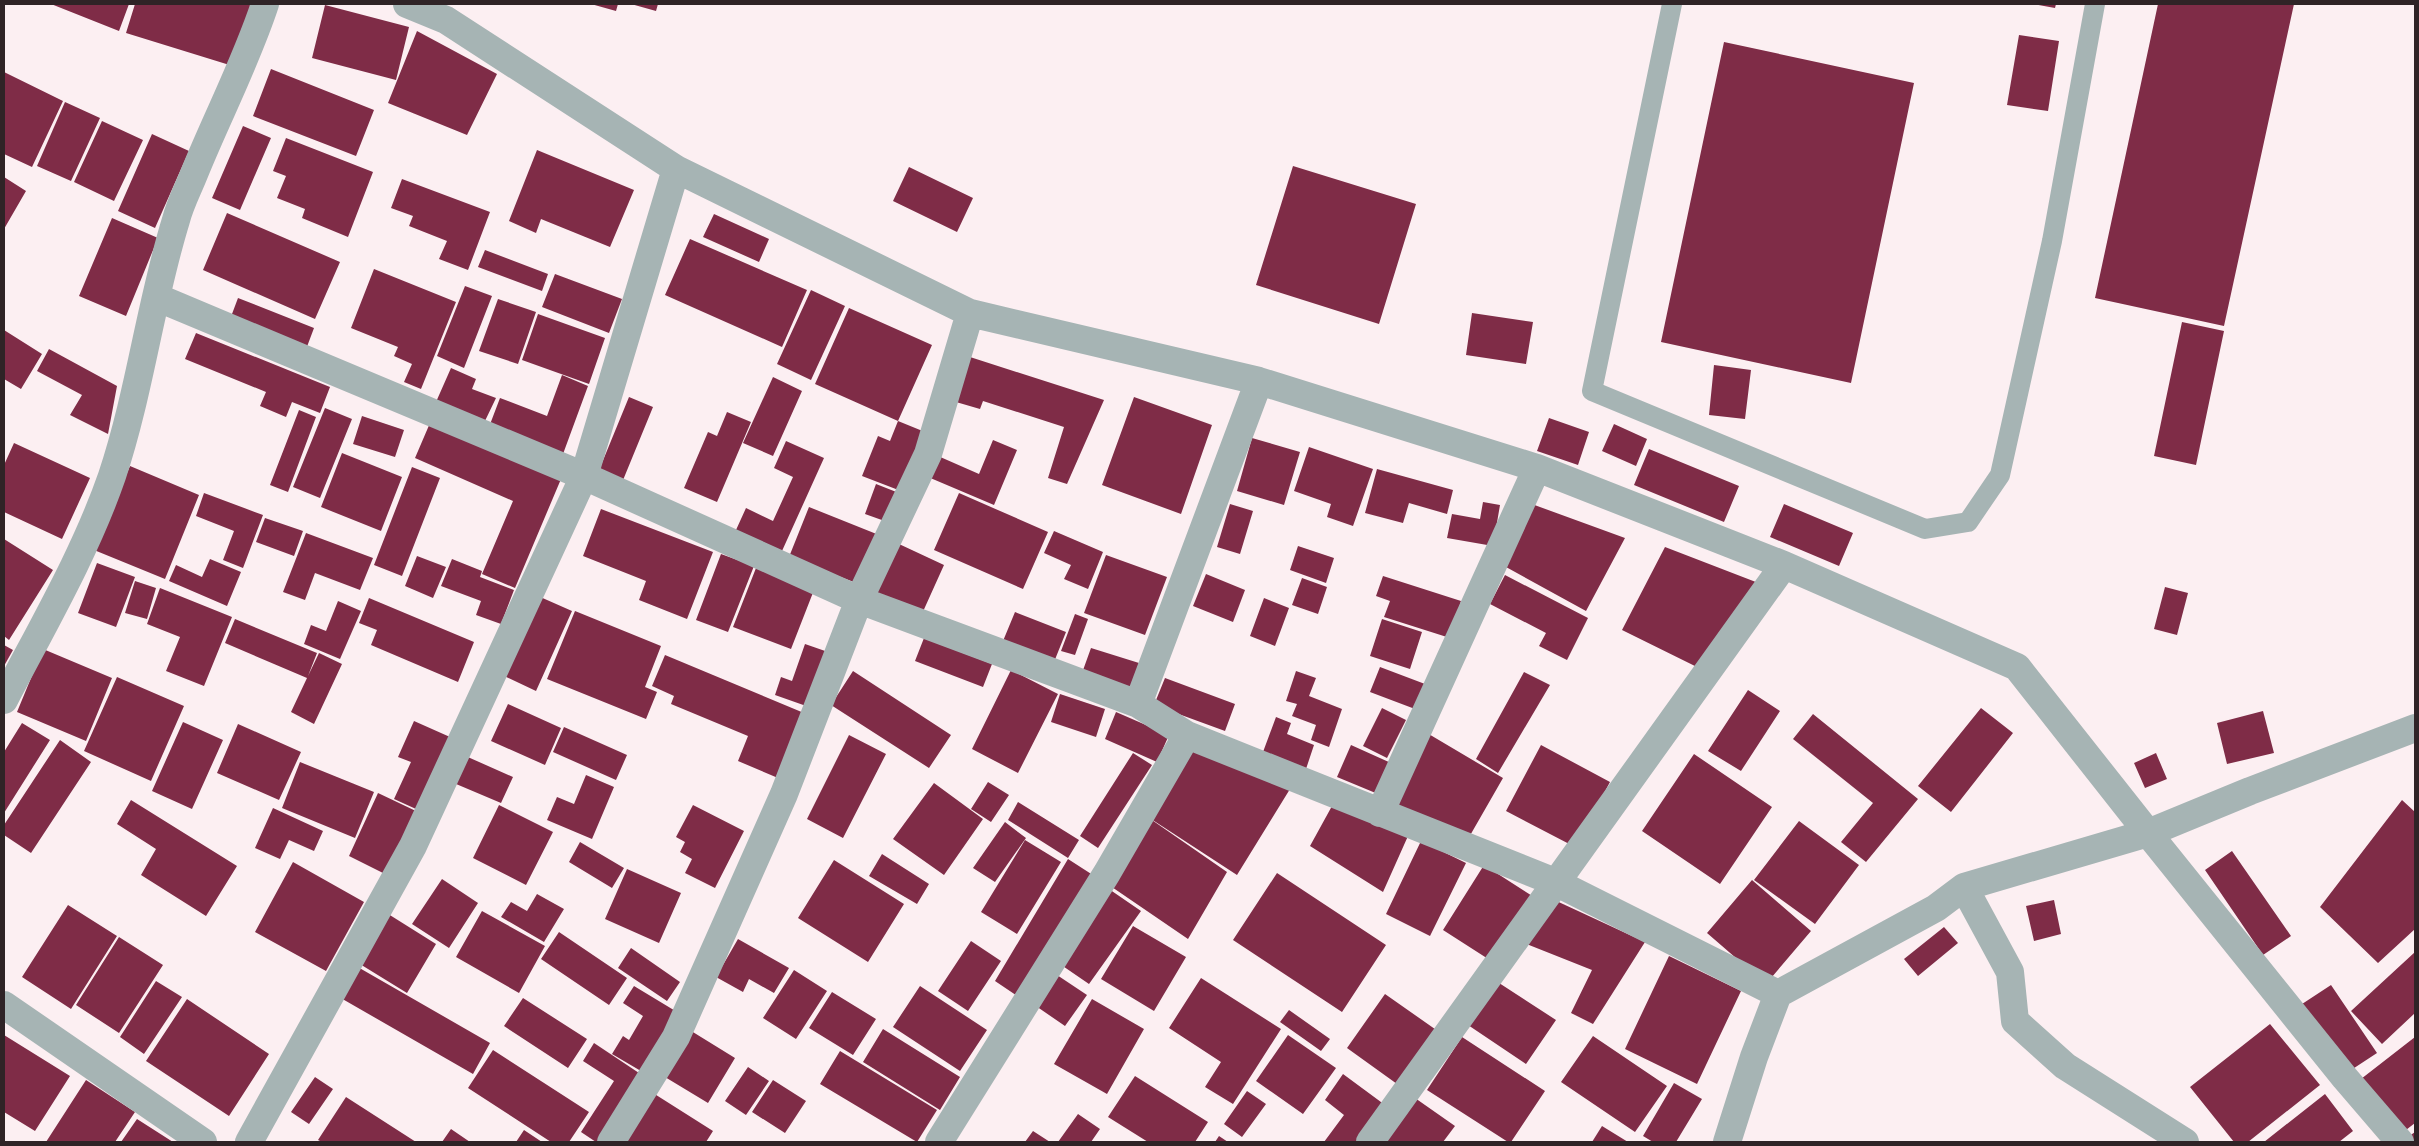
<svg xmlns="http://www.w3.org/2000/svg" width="2419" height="1146" viewBox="0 0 2419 1146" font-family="Overpass,sans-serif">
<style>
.building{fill:#7f2c47}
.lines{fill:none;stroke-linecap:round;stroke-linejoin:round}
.lane{stroke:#a6b4b4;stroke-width:20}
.street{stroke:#a6b4b4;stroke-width:28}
</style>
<rect width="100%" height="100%" fill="#fceff2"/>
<path class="building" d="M51,4H129L119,31Z
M135,4H254L236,67L126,33Z
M591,4H618L616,11Z
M631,4H658L656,11Z
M2033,4H2056L2055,8Z
M2158,4H2294L2224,326L2095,298Z
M325,5L409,27L396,80L312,58Z
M417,31L497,74L467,135L388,103Z
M2019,35L2059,41L2048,111L2007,105Z
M1724,42L1914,83L1851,383L1661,342Z
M271,69L374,110L356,156L253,116Z
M4,72L63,101L32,167L4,154Z
M65,102L100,118L71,181L37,166Z
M102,121L143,140L114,201L74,182Z
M243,126L271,138L240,210L212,198Z
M152,134L189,151L155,228L118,211Z
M286,138L373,172L348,237L302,218L305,209L277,198L286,176L273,171Z
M537,150L634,190L610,247L541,219L536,233L509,221Z
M1293,166L1416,204L1379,324L1256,285Z
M909,167L973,198L957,232L893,201Z
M4,177L26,191L4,229Z
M402,179L490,212L468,270L439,259L447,241L409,226L413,216L391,208Z
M227,213L340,262L315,319L203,270Z
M714,214L769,239L759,262L703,237Z
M112,218L158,238L126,316L79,296Z
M690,239L807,290L782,347L665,295Z
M485,250L548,274L542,291L478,267Z
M374,269L456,302L421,389L404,382L412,364L394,356L398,347L351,328Z
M555,274L622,299L609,333L542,307Z
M465,286L492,296L464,368L437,356Z
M811,290L845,306L811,380L777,364Z
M238,298L314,328L305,352L229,322Z
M498,299L536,312L518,364L479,351Z
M849,308L932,345L898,421L815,384Z
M1472,313L1533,322L1526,364L1466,355Z
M538,314L605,338L589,384L522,360Z
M2182,322L2224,331L2196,465L2154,456Z
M4,330L42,354L21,389L4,379Z
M196,333L330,387L320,413L292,402L286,417L260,406L266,392L185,359Z
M49,349L117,386L108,434L70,415L82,395L37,371Z
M970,357L1104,400L1067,484L1048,478L1064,427L983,401L980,409L956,402Z
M1714,365L1751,370L1745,419L1709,415Z
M451,368L476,379L472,389L496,398L484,423L436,402Z
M562,375L588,386L563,454L489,427L500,398L547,416Z
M773,377L802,391L773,456L743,443Z
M629,397L653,407L621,485L597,475Z
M1134,397L1212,425L1181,514L1102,485Z
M325,408L352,419L320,498L293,487Z
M299,410L316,417L288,492L270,485Z
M727,412L751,422L717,502L684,488L708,432L717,436Z
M362,416L404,430L395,457L353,444Z
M1549,418L1589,432L1578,465L1537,451Z
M898,421L925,432L901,491L862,476L878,436L890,441Z
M430,423L561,479L515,588L482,574L513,501L415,458Z
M1614,424L1647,439L1636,466L1602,451Z
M1252,438L1300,452L1284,505L1237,491Z
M993,440L1017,450L994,505L928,477L938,456L979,474Z
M786,441L824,458L782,551L736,530L746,508L773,521L793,477L774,468Z
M14,443L90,478L62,539L4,512V465Z
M1309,447L1373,469L1353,526L1327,517L1331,504L1294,491Z
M1649,449L1739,486L1724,522L1634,485Z
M342,453L402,477L381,531L321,507Z
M130,466L199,495L165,579L94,550Z
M412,467L440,478L402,576L374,565Z
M1377,469L1453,490L1447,514L1409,503L1403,523L1365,513Z
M876,484L904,495L893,524L865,514Z
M204,493L263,515L243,568L223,560L234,531L196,516Z
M959,493L1048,532L1023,589L934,550Z
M1483,502L1500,505L1493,546L1447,538L1452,514L1480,519Z
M1529,503L1625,538L1586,611L1506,567Z
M1230,504L1253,511L1240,554L1217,547Z
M1784,504L1853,533L1839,566L1770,537Z
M809,507L884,537L864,586L789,557Z
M601,509L713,552L687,619L639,600L646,581L583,556Z
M265,518L303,531L294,556L256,542Z
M1054,531L1103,552L1088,589L1064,579L1071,565L1044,553Z
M306,533L373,558L360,590L315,573L305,600L283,592Z
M4,539L53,570L9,640L4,636Z
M899,544L944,565L921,616L875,596Z
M1298,546L1334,558L1326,583L1290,570Z
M1665,547L1761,584L1701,669L1622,630Z
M721,554L754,566L728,632L696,620Z
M1106,555L1167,577L1145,635L1084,613Z
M417,556L446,567L433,598L405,586Z
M210,559L241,572L227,606L169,581L176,565L202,577Z
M452,559L482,571L480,577L514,590L501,624L476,615L481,601L441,586Z
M97,563L135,577L116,627L78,613Z
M756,568L814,590L791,649L733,627Z
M1206,574L1245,590L1233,622L1193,606Z
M1505,575L1588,618L1567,660L1539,646L1546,633L1490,604Z
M1383,576L1461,601L1450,638L1384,617L1390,601L1376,596Z
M1302,578L1327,587L1318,614L1292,605Z
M135,581L156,588L147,619L125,613Z
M2165,587L2188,593L2177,635L2154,629Z
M160,588L232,617L204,686L166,671L180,637L147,624Z
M538,596L572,611L536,691L502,675Z
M369,598L474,642L458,682L371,645L377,630L359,623Z
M1264,598L1289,608L1275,646L1250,636Z
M338,601L361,611L340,659L304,644L311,625L326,631Z
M575,611L661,646L645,687L657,692L646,719L547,679Z
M1015,612L1066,632L1054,662L1003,641Z
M1075,614L1088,619L1075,655L1061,651Z
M235,619L317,653L308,676L319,653L342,664L314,724L291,712L307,678L225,643Z
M1382,619L1422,632L1410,669L1370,656Z
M924,638L992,664L983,687L915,661Z
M805,644L828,652L809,707L775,695L781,677L792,681Z
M4,645L13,650L4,666Z
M1091,648L1139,663L1130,689L1082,673Z
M43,649L112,678L86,741L17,712Z
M665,655L804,713L778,778L738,761L748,736L671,704L674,696L652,686Z
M1380,667L1425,684L1415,709L1370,692Z
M1011,670L1058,694L1018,773L972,749Z
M853,671L951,735L929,768L831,705Z
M1296,671L1316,678L1309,696L1342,709L1329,747L1311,740L1316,725L1292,716L1297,704L1286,701Z
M1524,672L1550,685L1498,773L1476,759Z
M117,677L184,706L151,781L84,751Z
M1165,678L1235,704L1225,731L1154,705Z
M1748,690L1780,711L1741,771L1708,751Z
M1060,694L1105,709L1096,737L1051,722Z
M508,704L561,728L545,765L491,741Z
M1382,708L1406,720L1387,758L1363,746Z
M1981,708L2013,733L1951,812L1918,786Z
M2263,711L2274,753L2227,764L2217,723Z
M1116,712L1169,735L1157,762L1105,739Z
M1813,714L1918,799L1866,862L1841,842L1873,803L1793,739Z
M1276,717L1291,723L1287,734L1314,745L1306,769L1263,752Z
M414,721L450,737L416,809L394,799L411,762L398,757Z
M183,722L223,740L192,809L152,791Z
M22,723L50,740L4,813V752Z
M238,724L301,752L279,800L217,773Z
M564,727L627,755L616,780L553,752Z
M1427,733L1503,778L1468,839L1388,803Z
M849,735L886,754L843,838L807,819Z
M60,740L91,762L31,853L4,835V825Z
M1191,742L1290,789L1237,875L1148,817Z
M1351,745L1391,763L1378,794L1337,777Z
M1541,745L1610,782L1575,847L1506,811Z
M1133,753L1152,765L1098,848L1080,836Z
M2156,753L2167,779L2145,788L2134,763Z
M461,754L513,777L501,803L449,781Z
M1694,754L1772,807L1720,884L1642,831Z
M300,762L374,792L355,838L282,808Z
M586,775L614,787L592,839L547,820L557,797L574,804Z
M988,782L1009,795L991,822L971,809Z
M934,783L983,819L944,875L893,839Z
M378,793L418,812L383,873L349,856Z
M131,800L237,866L206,916L141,875L156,849L117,824Z
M2402,800L2415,812V929L2378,963L2320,907Z
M1018,802L1079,840L1068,858L1008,820Z
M499,805L553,832L526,885L473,858Z
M693,805L744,831L715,888L685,873L692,859L680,852L685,842L676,837Z
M1332,806L1408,836L1383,892L1310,846Z
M273,808L323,831L314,851L289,840L280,859L255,848Z
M1149,818L1227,872L1188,939L1106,883Z
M1799,821L1859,865L1815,924L1754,880Z
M1005,822L1026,838L995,882L973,868Z
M1025,840L1061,862L1017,934L981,912Z
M1421,841L1466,863L1430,936L1386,914Z
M580,842L624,868L612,888L569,862Z
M2232,851L2291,936L2263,955L2205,870Z
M882,854L929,884L917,904L869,876Z
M1068,859L1099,879L1023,1000L995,981Z
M834,860L904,904L868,962L798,918Z
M293,862L364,902L326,971L255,932Z
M1484,865L1537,899L1496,964L1443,930Z
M627,869L681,893L659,943L605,919Z
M1277,873L1386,945L1342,1012L1233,940Z
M442,879L478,903L449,948L412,924Z
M1752,880L1811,931L1766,984L1707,933Z
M1106,887L1141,911L1089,984L1054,960Z
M537,894L564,909L544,942L501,917L511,902L527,911Z
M1550,898L1645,942L1593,1024L1571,1013L1592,970L1524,943Z
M2054,900L2061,934L2034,941L2026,906Z
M68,905L117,936L71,1009L22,977Z
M482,911L545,946L519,993L456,957Z
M385,912L436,944L407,993L355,961Z
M1133,926L1186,957L1154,1011L1101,979Z
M1944,927L1958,943L1918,976L1904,959Z
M559,932L627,978L609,1005L541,959Z
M119,937L163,965L119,1033L76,1005Z
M738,939L789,968L774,993L749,979L743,992L716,977Z
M971,941L1001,961L968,1011L938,991Z
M631,948L680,982L667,1001L618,968Z
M2415,952V1013L2382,1044L2351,1011Z
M1669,956L1741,991L1697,1084L1625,1049Z
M356,966L490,1043L473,1074L339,997Z
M794,970L827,991L796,1039L763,1018Z
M1054,973L1087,995L1065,1026L1033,1004Z
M1201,978L1281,1029L1233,1104L1205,1087L1221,1062L1169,1028Z
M156,981L182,997L144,1054L120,1037Z
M1496,981L1556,1020L1526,1064L1468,1025Z
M2331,985L2377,1053L2345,1074L2299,1006Z
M634,986L682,1015L646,1074L612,1054L623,1036L629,1040L643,1016L623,1003Z
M920,986L987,1030L960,1071L893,1027Z
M832,992L876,1019L853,1055L809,1028Z
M1385,994L1442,1034L1404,1089L1347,1048Z
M523,998L587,1039L568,1068L504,1026Z
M187,999L269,1054L229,1116L146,1061Z
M1092,999L1144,1029L1107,1094L1054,1064Z
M1289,1010L1330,1039L1321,1051L1280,1022Z
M2270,1024L2320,1085L2248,1142H2234L2190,1087Z
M688,1029L735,1058L708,1103L660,1074Z
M883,1029L960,1077L940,1110L863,1062Z
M4,1035L70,1076L35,1131L4,1112Z
M1288,1035L1336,1068L1303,1114L1256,1081Z
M1593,1036L1667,1086L1635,1132L1561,1082Z
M1462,1037L1545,1091L1511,1142H1508L1427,1090Z
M2415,1037V1123L2402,1133L2361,1079Z
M594,1043L648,1079L606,1142H596L581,1132L614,1081L583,1061Z
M493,1050L589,1112L569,1142H551L468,1088Z
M840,1051L937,1110L917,1142L820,1084Z
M748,1067L769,1081L746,1115L725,1101Z
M1343,1074L1385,1105L1358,1142H1324L1344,1115L1325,1100Z
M1135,1076L1208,1122L1195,1142H1148L1108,1117Z
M315,1077L333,1089L309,1124L291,1112Z
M86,1080L135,1112L115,1142H46Z
M773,1080L806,1101L785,1133L752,1112Z
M1674,1083L1702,1099L1676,1142H1653L1643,1136Z
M1247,1091L1266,1104L1242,1137L1224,1124Z
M653,1093L713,1131L706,1142H622Z
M2325,1094L2353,1131L2339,1142H2264Z
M346,1097L416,1142H322L318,1140Z
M1415,1098L1455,1126L1443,1142H1384Z
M1078,1114L1100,1129L1091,1142H1058Z
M137,1119L173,1142H121Z
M1602,1126L1628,1142H1592Z
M451,1129L470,1142H442Z
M524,1130L542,1142H516Z
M1033,1131L1050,1142H1025Z
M2415,1132V1142H2407L2405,1139Z
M1219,1136L1228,1142H1215Z"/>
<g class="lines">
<path class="lane" d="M1672,4L1592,391L1925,529L1968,522L2000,475L2052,241L2095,4"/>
<path class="street" d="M407,4L446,20L676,169L970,313L1259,381L1537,468L1784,565L2017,667L2148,833L2250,791L2415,728
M156,297L584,476L859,600L1138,704L1187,735L1555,882L1778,994
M4,700C42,627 85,554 112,476C140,392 150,304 176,220C180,204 188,189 194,174C217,117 246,62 265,4
M1138,704L1259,381
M1380,813L1537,468
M1964,887L2010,972L2015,1021L2065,1066L2185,1142
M4,1005L203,1142
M249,1142L413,846L584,476L676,169
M611,1142L676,1037L784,794L859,600L928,454L970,313
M939,1142L1107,873L1187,735
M1370,1142L1784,565
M1727,1142L1754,1057L1778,994L1936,908L1964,887L2148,833L2345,1078L2400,1142"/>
</g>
<rect width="2419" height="1146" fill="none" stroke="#2f2326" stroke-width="10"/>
</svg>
